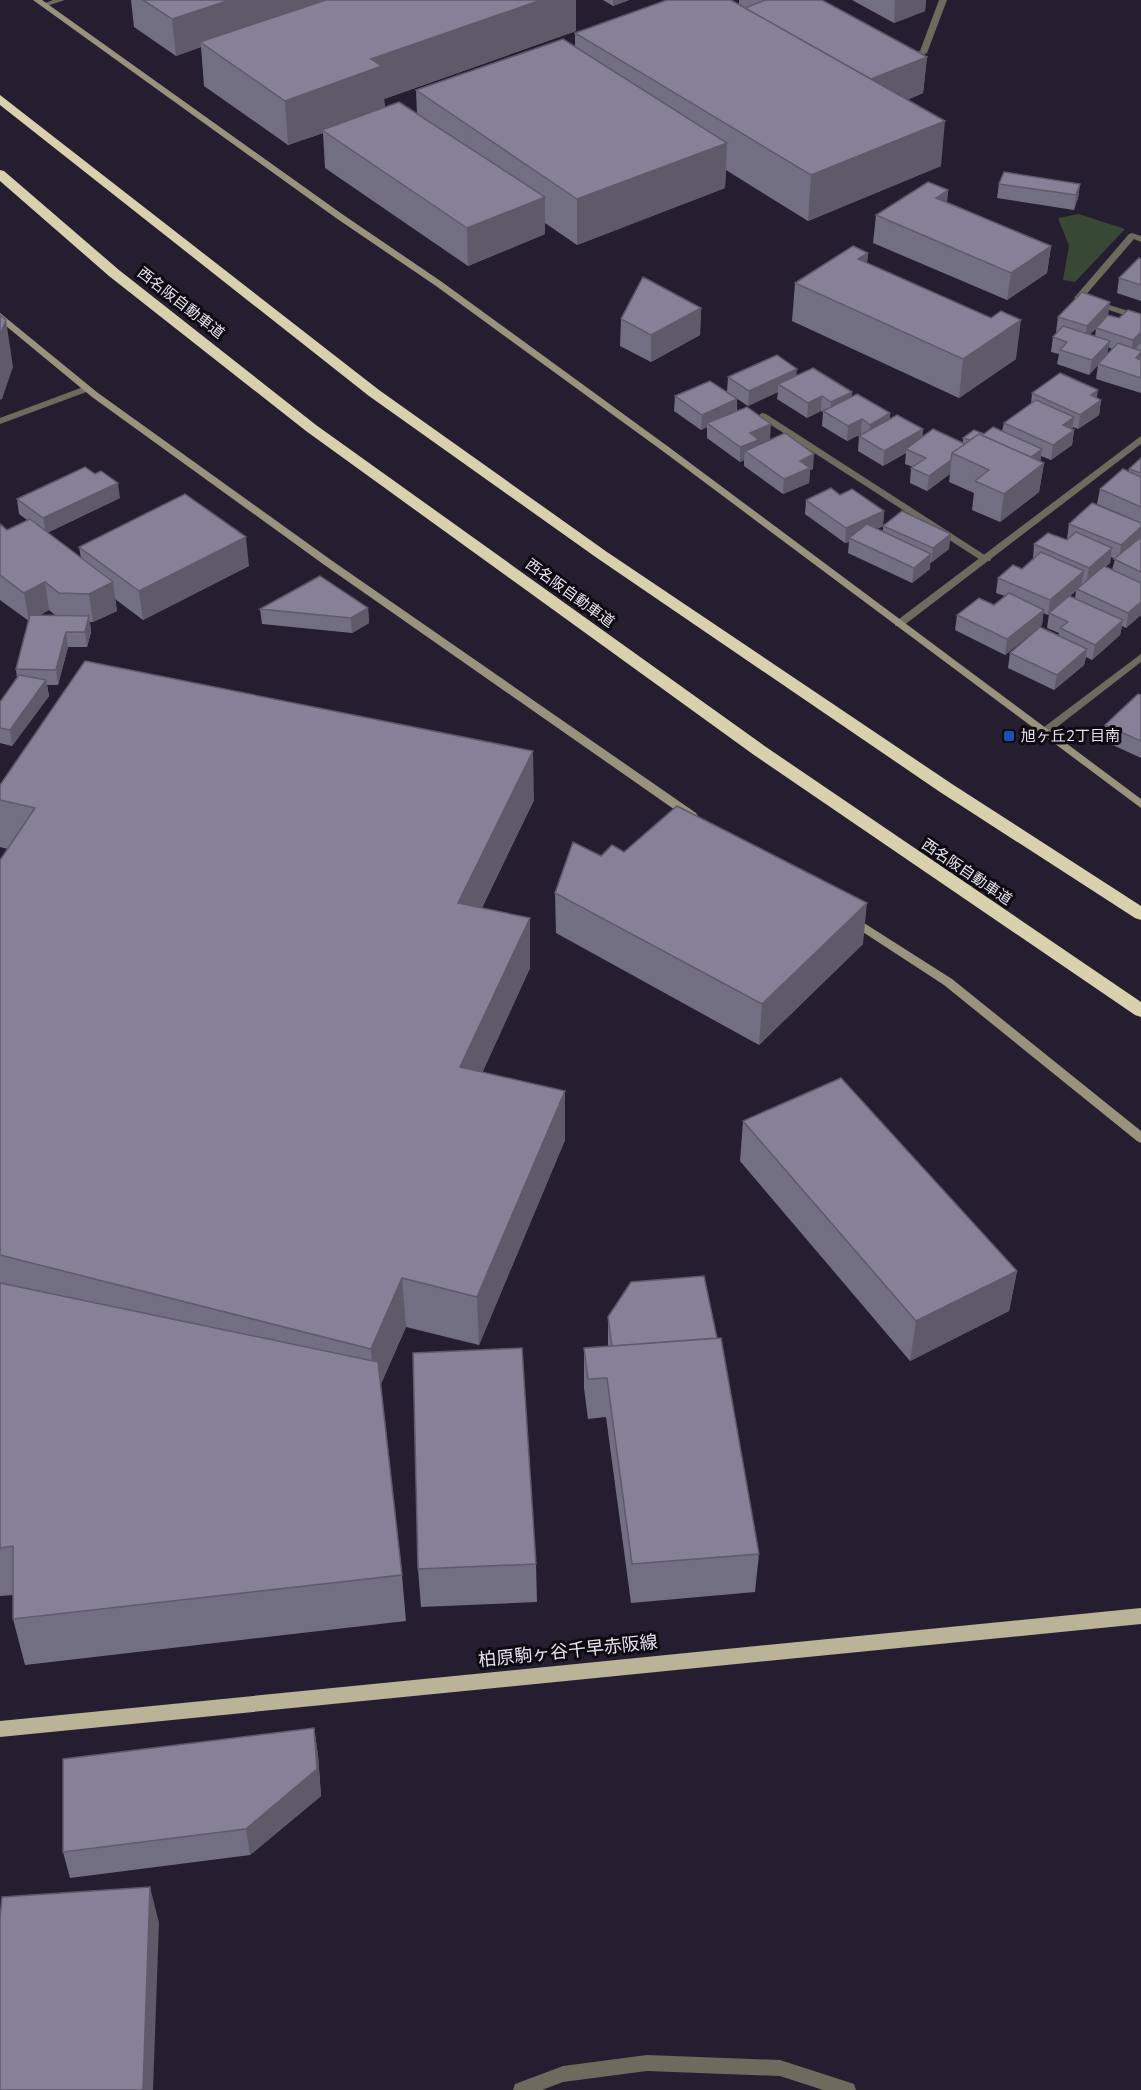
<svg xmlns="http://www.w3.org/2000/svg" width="1141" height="2090" viewBox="0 0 1141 2090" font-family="'Nunito Sans','Noto Sans JP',sans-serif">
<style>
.green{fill:#374835}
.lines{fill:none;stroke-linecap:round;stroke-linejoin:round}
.lane{fill:#6e6a5d;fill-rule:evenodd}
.street{fill:#6e6a5d;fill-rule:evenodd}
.secondary{fill:#99937e;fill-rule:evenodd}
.primary{fill:#bbb397;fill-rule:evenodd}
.highway{fill:#d9d0ae;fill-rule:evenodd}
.wall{fill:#736f82;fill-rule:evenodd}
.shaded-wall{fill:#5e5a6a}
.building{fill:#868197;stroke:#5e5a6a;stroke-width:1.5}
.transit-dot{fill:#1a4fb4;stroke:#0d0a12;stroke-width:2}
.labels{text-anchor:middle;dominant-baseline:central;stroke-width:6;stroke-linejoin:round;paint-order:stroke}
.street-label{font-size:15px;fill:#e6e2ee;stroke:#0d0a12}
.poi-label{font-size:15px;fill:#e6e2ee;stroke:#0d0a12;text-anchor:start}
.near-street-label{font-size:18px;fill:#e6e2ee;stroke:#0d0a12}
</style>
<rect width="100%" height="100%" fill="#251e30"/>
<path class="green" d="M1079,214L1125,229L1075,282L1063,280L1069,246L1058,218Z"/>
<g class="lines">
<path class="lane" d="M763,413L766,414L991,559L990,561H982L760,418V414Z"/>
<path class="street" d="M53,0H65L44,7L40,5Z
M939,0H947L927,53L923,55L902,57V53L920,51Z
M1132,233L1141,236V242L1134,239L1084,297L1141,315V321L1074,298L1129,234Z
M86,386L89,387V391L0,424V418Z
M1141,436V444L903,626H895V622Z
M1141,654V662L1048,734H1040L1039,732L1040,730Z
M647,2055L780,2060L848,2082L854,2084L856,2090H823L780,2076L647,2071L563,2082L542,2090H513L515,2084L563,2066Z"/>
<path class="secondary" d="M33,0H42L342,214L442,282L670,448L1141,799V808L664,452L436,286L336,218Z
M0,313L98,393L331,560L696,813L698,816L696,819H688L323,564L92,397L0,321Z
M853,916L952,979L1141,1131V1143L1137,1141L944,985L849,923L847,920L849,917Z"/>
<path class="primary" d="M1141,1608V1624L0,1737V1721Z"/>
<path class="highway" d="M0,95L379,390L607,552L952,784L1141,906V920L1135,918L940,792L597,558L369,396L0,105Z
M0,170L4,171L119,270L316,425L766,747L1141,1002V1017L1135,1015L754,755L306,431L109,276L0,181Z"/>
</g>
<path class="wall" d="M131,0H576V31L384,99L385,107L417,114L416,90L575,48V33L739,4V0H822L927,57L923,93L907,100L941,166L808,221L726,170L725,188L577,245L545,223V234L468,266L325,168L323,133L288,145L204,86L201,47L176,56L134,27Z
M603,0H629L613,6Z
M852,0H926L925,11L894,23Z
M999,184H1080L1078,198L1074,210L997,198Z
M948,190L947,202L1051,246L1047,273L1007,300L873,243L876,215Z
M868,253L867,263L1016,359L959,398L792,321L795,283Z
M1141,258V301L1117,293L1119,278Z
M701,308L700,335L651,362L620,346L621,319Z
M1141,314V393L1096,379L1098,365L1089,375L1057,364L1059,354L1051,352L1053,337L1057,332H1056L1058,317L1108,315L1119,318ZM1096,329L1095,336L1090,334ZM1108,347L1112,349L1107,354Z
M797,375L852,396L890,413V419L923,429L922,437L963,443V438L1002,431L1004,423L1031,404L1032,393L1097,398L1101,400L1099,415L1078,429L1073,427L1072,429L1074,430L1072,445L1051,460L1041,456L1040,462L1044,463L1039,492L1000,522L972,510L974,493L949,482L950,474L927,491L910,483L911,468L913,467L905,464L906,453L883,466L858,451L859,436L862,435L861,434L847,441L822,426L823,412L821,411L807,418L777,399L778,392L748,406L727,392L728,377Z
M675,396L737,399V411L770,439L759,444L758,445L813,469L810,470L809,483L783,494L744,466V460L740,462L707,438V427L701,430L674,411Z
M1141,458V615L1126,628L1122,626L1120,635L1092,660L1086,657L1084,665L1054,690L1008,668L1010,653L1058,636L1059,633L1047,628L1049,614L1048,615L1043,613L1042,625L1005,655L955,630L957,615L994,605L1005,596L996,593L998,578L1022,569L1033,559L1034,544L1067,540L1068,539H1067L1069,524L1130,518L1097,504L1100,489L1129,472V469ZM1111,557L1115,559L1112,570L1105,567L1110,563ZM1076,591L1075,598L1070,596Z
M840,495L884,511L883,526L877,529L883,531V526L949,549L930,563V569L912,583L848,553L849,542L845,543L805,514L806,500Z
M120,498L47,533L81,558L79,547L249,566L143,620L115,599L117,611L93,622H90L91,632L87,647H68L58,685H47L49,696L12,746L0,743V702L17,678L16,669L29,621L0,600V524L7,530L27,520L19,514L17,499ZM49,610L56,616L40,615Z
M368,608L369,623L352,633L262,624L260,609Z
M1141,695V758L1102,740L1105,725Z
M0,785L534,800L482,908L530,918V968L482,1073L565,1140L479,1345L406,1327L381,1384L402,1575L406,1621L25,1665L13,1619V1595L0,1596V860L8,849L0,847Z
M601,856L863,944L759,1045L556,933L555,893Z
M743,1121L1017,1271L1009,1311L910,1361L740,1161Z
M608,1317L759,1554L755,1592L631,1603L606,1417L588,1419L584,1388V1348L608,1346Z
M536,1564L537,1602L421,1607L418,1569Z
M314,1728L318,1755L321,1796L250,1855L70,1878L63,1852Z"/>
<path class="shaded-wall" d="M230,0H329L200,42L201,47L176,56L172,19Z
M541,0H576V31L384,99L385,111L322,130L323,133L288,145L285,101L371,59Z
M613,0H629L613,6Z
M895,0H926L925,11L894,23Z
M927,57L923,93L867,116L870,79Z
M945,121L941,166L808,221L811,175Z
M727,143L725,188L577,245V199Z
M1080,184L1078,198L1074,210L1076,195Z
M948,190L945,217L936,198Z
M545,197V234L468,266L467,228Z
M1051,246L1047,273L1007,300L1011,273Z
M868,253L864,291L858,259Z
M1110,302L1108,316L1084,340L1087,326Z
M701,308L700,335L651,362V335Z
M6,320L13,367L2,399L0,400V335Z
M1021,320L1016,359L959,398L963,359Z
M1141,332V344H1139L1138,346L1131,355L1133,340Z
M1110,341L1107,355L1089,375L1092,360Z
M1141,352V358L1140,366L1136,358Z
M797,369L796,383L778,384V392L748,406L749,391Z
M1098,390L1096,403L1101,400L1099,415L1078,429L1080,415L1091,395Z
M852,392L851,407L830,417L831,402Z
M822,396L821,411L807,418L808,403Z
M737,399L736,414L707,423V427L701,430L702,415Z
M890,413L889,428L869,439L870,425Z
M1074,417L1072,431L1074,430L1072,445L1051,460L1053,445L1063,425Z
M862,419L861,434L847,441L848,426Z
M771,424L770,439L759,444L758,454L745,451L744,460L740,462V447L750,433Z
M923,429L922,444L906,449V453L883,466L884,451Z
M1042,449L1040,464H1022Z
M814,454L813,469L810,470L809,483L783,494L784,479L800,461Z
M951,460L950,474L927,491L929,476Z
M1044,463L1039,492L1000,522L1004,494Z
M118,483L120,498L46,533L43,518Z
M884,511L883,526L853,540L849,538V542L845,543L846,528Z
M1141,527V539L1119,560L1121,545Z
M951,534L949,549L931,563L933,548Z
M246,537L249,566L143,620L139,591Z
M1112,548L1110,563L1086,583L1089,568Z
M931,554L930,569L912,583L914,568Z
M1084,571L1081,586L1048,615L1050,600Z
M45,582L49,610L29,621L24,593Z
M113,582L117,611L93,622L89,594Z
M1141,602V615L1126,628L1128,613Z
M368,608L369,623L352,633L351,618Z
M1044,610L1042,625L1005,655L1007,639Z
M89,616L91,632L87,647L85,632Z
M1123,620L1120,635L1092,660L1095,645Z
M66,632L68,647L58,685L56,670Z
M1087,649L1084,665L1054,690L1057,675Z
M46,680L49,696L12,746L10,730Z
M533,751L534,800L460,952L458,903Z
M867,903L863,944L759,1045L762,1004Z
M530,918V968L462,1117L460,1067Z
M565,1091V1140L479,1345L477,1297Z
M1017,1271L1009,1311L910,1361L916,1321Z
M402,1278L406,1327L375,1397L371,1349Z
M314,1728L318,1755L321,1796L250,1855L246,1829Z
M150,1887L159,1923L153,2090H143Z"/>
<path class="building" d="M143,0H230L172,19Z
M326,0H541L371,59L382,66L285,101L200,42Z
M667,0H731L945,121L811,175L575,33Z
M765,0H822L927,57L871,79L745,8Z
M563,39L727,143L577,199L416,90Z
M399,102L545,197L467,228L322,130Z
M1004,172L1080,184L1076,195L999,184Z
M928,182L948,190L936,198L1051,246L1011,273L876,215Z
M853,246L868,253L858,259L991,318L1001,311L1021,320L963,359L795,283Z
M1139,258L1141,259V285L1119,278Z
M643,277L701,308L651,335L621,319Z
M1082,292L1110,302L1087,326L1058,317Z
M1128,310L1141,314V332L1133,340L1096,328L1108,315L1119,318Z
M0,315L6,320L0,335Z
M1063,326L1110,341L1092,360L1060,350L1067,342L1053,337Z
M1118,343L1141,351V352L1136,358L1141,360V378L1098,364Z
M777,355L797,369L749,391L728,377Z
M813,368L852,392L831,402L822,396L808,403L778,384Z
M1060,373L1098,390L1091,395L1101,400L1080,415L1032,393Z
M710,381L737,399L702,415L675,396Z
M857,394L890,413L870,425L862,419L848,426L823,411Z
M1036,400L1074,417L1063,425L1074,430L1053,445L1004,423Z
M747,407L771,424L750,433L759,440L740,447L707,423Z
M897,415L923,429L884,451L859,436Z
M993,427L1042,449L1031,457L979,434L970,440L963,438L974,430L984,434Z
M933,429L965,444L952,453L951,460L929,476L911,468L926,458L906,449Z
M785,433L814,454L800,461L810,468L784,479L745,451Z
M979,434L1044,463L1004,494L975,481L989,470L952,453Z
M1141,458V473L1129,469Z
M85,467L95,474L101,471L118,483L43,518L17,499Z
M1123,469L1141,477V507L1100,489Z
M831,488L840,495L852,489L884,511L846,528L806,500Z
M185,494L246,537L139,591L79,547Z
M1092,503L1141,523V527L1121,545L1069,524Z
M902,511L951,534L933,548L883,526Z
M30,519L113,582L89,594L59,593L45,582L24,593L0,575V524L7,530Z
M867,524L931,554L914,568L849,538Z
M1076,532L1112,548L1089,568L1034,544L1048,533L1067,540Z
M1141,537V572L1114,559Z
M1041,552L1084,571L1050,600L998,578L1013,565L1022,569Z
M1104,566L1141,583V602L1128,613L1077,589Z
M320,576L368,608L351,618L260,609Z
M1009,593L1044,610L1007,639L957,615L979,598L994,605Z
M1069,596L1123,620L1095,645L1060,628L1068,622L1049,613Z
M30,615L89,616L85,632H66L56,670L16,669Z
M1040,627L1087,649L1057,675L1010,653Z
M85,661L533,751L458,903L530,918L460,1067L565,1091L477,1297L402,1278L371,1349L0,1255V860L35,808L0,800V785Z
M19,675L46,680L10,730L0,728V702Z
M1138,694L1141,695V741L1105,725Z
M677,806L867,903L762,1004L555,893L573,842L601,856L612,845L624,852Z
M841,1078L1017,1271L916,1321L743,1121Z
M704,1276L717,1338L612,1346L608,1317L631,1282Z
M0,1283L378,1362L402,1575L13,1619V1546L0,1548Z
M721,1338L759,1554L632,1564L607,1378L588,1379L584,1348Z
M522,1348L536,1564L418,1569L413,1353Z
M314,1728L317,1769L246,1829L63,1852V1759Z
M150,1887L143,2090H0V1918L2,1897Z"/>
<rect class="transit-dot" x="1003" y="730" width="12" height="12" rx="3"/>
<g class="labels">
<g class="street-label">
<text transform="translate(181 303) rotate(38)">西名阪自動車道</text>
<text transform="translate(570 593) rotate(36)">西名阪自動車道</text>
<text transform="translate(967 872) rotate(34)">西名阪自動車道</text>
</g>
<g class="poi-label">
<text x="1021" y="736">旭ヶ丘2丁目南</text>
</g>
<g class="near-street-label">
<text transform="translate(568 1651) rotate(-6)">柏原駒ヶ谷千早赤阪線</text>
</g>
</g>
</svg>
